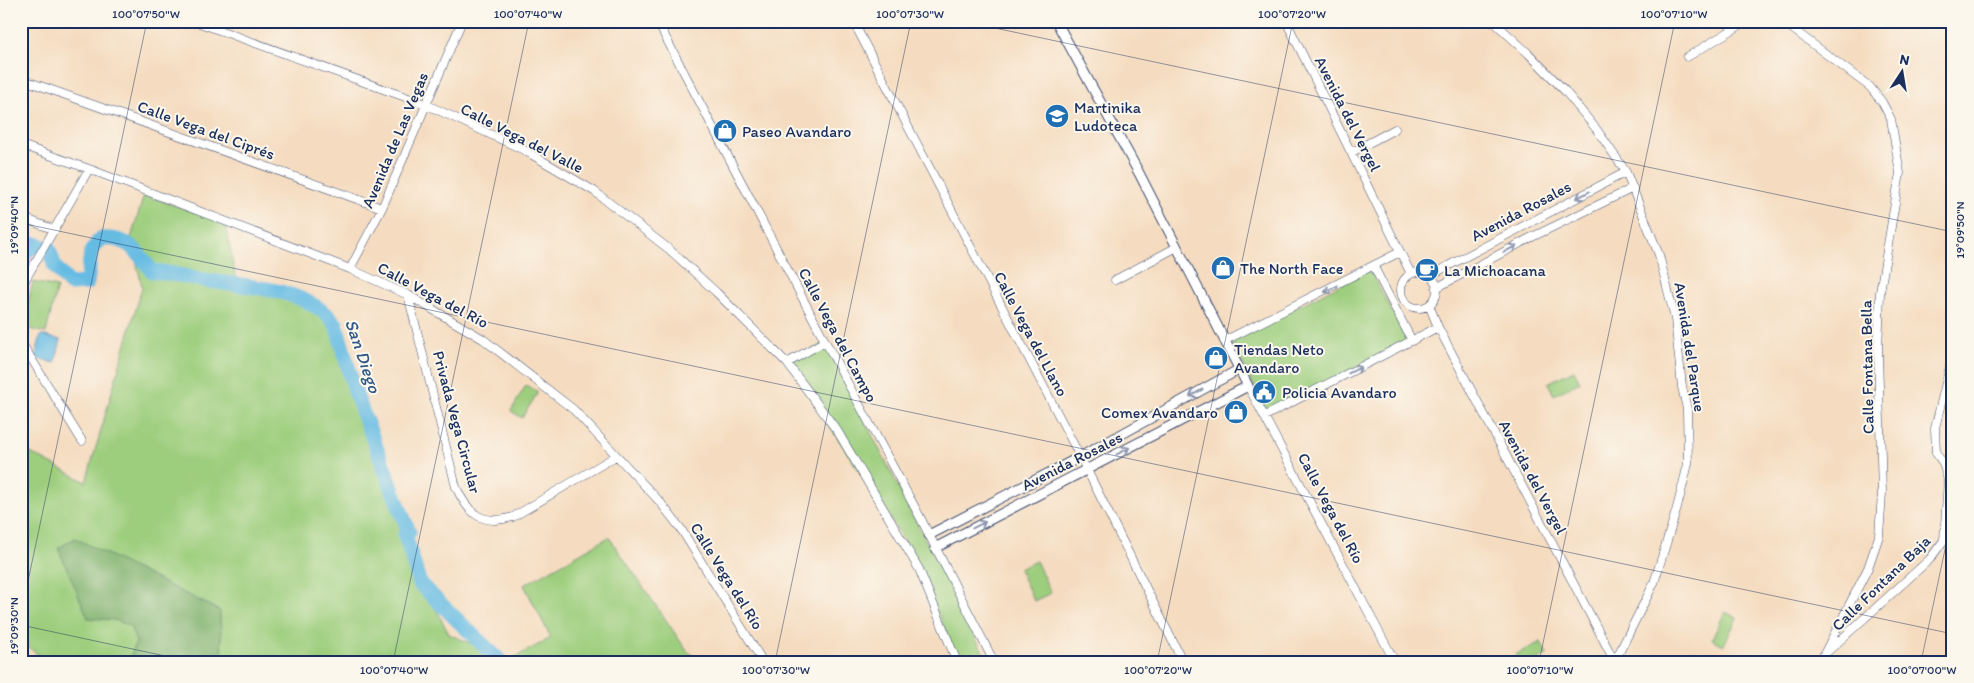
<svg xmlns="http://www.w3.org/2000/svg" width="1974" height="683" viewBox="0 0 1974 683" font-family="Itim,sans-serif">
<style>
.green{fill:#9dce7d;stroke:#5c7e6e}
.forest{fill:#7eb16c;stroke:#4c7065}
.water{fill:#66bbe3;stroke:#4075a0}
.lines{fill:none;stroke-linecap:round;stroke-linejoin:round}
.river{stroke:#66bbe3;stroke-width:15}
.minor-casing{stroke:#3c496d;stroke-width:9}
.tertiary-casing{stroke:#3c496d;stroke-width:11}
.minor{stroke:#fff;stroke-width:8}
.tertiary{stroke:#fff;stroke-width:9}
.oneway{stroke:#8d97ae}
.ticks{fill:none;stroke:#1b2f5e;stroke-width:1;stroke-opacity:0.45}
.labels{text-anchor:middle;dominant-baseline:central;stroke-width:4;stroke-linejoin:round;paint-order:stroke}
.poi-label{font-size:16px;fill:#1b2f5e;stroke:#fbf7ec;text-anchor:start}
.street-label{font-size:16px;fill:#1b2f5e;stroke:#fbf7ec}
.water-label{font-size:18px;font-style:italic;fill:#325986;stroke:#fbf7ec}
.neatline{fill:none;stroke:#1b2f5e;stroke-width:2}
.ticks-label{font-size:12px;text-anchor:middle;fill:#1b2f5e}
</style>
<rect width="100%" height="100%" fill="#fbf7ec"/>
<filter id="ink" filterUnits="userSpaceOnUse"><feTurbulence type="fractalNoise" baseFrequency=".02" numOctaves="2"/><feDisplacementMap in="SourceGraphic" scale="10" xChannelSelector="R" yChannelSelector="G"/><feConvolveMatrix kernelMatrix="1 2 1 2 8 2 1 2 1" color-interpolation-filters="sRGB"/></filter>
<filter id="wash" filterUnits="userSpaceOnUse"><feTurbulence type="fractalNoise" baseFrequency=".0096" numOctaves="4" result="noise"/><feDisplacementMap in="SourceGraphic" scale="20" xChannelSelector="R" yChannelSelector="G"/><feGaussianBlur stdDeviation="1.12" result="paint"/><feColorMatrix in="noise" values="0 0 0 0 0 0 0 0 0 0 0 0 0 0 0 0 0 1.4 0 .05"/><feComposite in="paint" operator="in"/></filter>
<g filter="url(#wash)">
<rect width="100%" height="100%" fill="#f5dcc0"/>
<path class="green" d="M144,195L225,222L236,280L273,288L316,303L338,323L358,395L411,534L408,536L422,583L449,634L510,660L551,638L524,585L609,537L687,651L703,662H47L21,641V448L86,482L142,287L131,238Z
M1370,269L1408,342L1267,412L1231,341Z
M33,282L57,287L46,333L22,327Z
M825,343L988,662H959L912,553L789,363Z
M1574,370L1580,382L1554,395L1548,383Z
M526,385L538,392L522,418L511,411Z
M1036,561L1051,593L1034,601L1019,569Z
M1725,612L1737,618L1724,645L1712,639Z
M1541,642L1547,655L1533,662H1518L1515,655Z"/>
<path class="forest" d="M75,538L220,611L222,657L214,662H128L136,642L130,626L115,620L88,618L58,548Z"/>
<path class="water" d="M41,335L61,340L55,363L35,358Z"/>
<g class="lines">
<path class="river" d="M21,256L36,244L49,249L55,267L70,284L87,283L91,252L100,239C128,236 137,251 152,271C174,273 194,279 216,282C257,287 308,290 336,324L356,395L409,532L405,535L420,584L501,662"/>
</g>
</g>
<g filter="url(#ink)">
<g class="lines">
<g class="minor-casing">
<path id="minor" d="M194,21L425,104L524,150L594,191L670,250L717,293L787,363L838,432L919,569L957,662
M657,21L825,341L920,517L994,662
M853,21L1087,470L1183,662
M1286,21L1411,274
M1493,21L1529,54L1565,91L1597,130L1626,172L1659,255L1675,319L1682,387L1687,409L1688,464L1677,508L1654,583L1615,661
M1782,21L1870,87L1882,102L1891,119L1900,173L1880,292L1878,353L1882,493L1879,536L1868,568L1820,662
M1687,57L1747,21
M21,79L382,208
M21,145L89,169L350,269L408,295L483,339L574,410L660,502L681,529L763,662
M1352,152L1395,129
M21,217L55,230
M1374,267L1412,341
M350,269L382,208L462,21
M1401 290a18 18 0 1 1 36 0a18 18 0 1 1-36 0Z
M1429,276L1626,172
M1115,280L1177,247
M21,287L89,169
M1436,288L1530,238L1633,188
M408,295L456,487C468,514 482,526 513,517L616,456
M1429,305L1438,327L1615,662
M21,323L23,332L21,337
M1224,341L1400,252
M21,342L82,441
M787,363L825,341
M1248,386L1395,662
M1265,416L1438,327
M1826,653L1930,559L1944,540L1948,480L1943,463L1936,453L1935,428L1953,354"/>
</g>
<g class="tertiary-casing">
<path id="tertiary" d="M929,535L1080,457L1238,370
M935,548L1248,386L1139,173L1056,21"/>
</g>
<use href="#minor" class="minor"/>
<use href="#tertiary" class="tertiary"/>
</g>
<defs><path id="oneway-shaft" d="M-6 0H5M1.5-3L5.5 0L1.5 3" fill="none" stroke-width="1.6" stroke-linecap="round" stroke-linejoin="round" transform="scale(1.25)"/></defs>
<g class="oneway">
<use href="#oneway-shaft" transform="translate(1583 195) rotate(152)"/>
<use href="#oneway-shaft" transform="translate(1510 249) rotate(-28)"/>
<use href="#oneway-shaft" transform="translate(1331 289) rotate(153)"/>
<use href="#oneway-shaft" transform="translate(1355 370) rotate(-27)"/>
<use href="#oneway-shaft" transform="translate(1196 393) rotate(151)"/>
<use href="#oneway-shaft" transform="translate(1123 451) rotate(-28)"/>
<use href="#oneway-shaft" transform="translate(979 525) rotate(-27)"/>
</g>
</g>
<path class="ticks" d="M962,21L1953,232M21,223L1953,634M21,614L147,21M21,625L193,662M393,662L529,21M775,662L911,21M1157,662L1293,21M1539,662L1675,21M1921,662L1953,512"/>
<defs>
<g id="school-disc" transform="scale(1.25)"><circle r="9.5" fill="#1f6fb2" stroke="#fbf7ec"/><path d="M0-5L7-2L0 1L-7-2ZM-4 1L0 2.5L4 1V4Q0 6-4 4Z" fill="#fff"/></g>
<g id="shop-disc" transform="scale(1.25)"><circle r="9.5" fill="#1f6fb2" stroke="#fbf7ec"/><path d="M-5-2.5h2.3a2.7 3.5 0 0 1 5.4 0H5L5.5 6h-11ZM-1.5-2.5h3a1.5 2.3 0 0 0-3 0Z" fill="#fff"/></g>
<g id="cafe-disc" transform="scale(1.25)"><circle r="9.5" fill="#1f6fb2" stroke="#fbf7ec"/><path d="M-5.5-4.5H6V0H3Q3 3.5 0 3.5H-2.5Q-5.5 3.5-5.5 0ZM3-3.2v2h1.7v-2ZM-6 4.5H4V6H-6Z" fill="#fff"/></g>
<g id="civic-disc" transform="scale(1.25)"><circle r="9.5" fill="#1f6fb2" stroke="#fbf7ec"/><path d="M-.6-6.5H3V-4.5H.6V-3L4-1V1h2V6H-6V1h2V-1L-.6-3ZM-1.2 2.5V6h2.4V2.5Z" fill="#fff"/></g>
</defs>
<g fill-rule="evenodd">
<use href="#school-disc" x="1057" y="116"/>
<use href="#shop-disc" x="725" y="131"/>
<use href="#shop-disc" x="1223" y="268"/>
<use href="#cafe-disc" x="1427" y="270"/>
<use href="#shop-disc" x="1216" y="358"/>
<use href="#civic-disc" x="1264" y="392"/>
<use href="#shop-disc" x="1236" y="412"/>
</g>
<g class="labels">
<g class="poi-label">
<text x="1074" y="107">Martinika<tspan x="1074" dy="18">Ludoteca</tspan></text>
<text x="742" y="131">Paseo Avandaro</text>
<text x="1240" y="268">The North Face</text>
<text x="1444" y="270">La Michoacana</text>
<text x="1234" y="349">Tiendas Neto<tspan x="1234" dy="18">Avandaro</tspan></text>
<text x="1282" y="392">Policia Avandaro</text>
<text x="1218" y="412" text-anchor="end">Comex Avandaro</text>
</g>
<g class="street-label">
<text transform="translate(1348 114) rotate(63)">Avenida del Vergel</text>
<text transform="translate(206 130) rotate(20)">Calle Vega del Ciprés</text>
<text transform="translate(522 138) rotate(27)">Calle Vega del Valle</text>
<text transform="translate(395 140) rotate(-67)">Avenida de Las Vegas</text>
<text transform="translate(1521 211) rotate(-28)">Avenida Rosales</text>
<text transform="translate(433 295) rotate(28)">Calle Vega del Río</text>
<text transform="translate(1031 334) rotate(62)">Calle Vega del Llano</text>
<text transform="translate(838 335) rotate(62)">Calle Vega del Campo</text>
<text transform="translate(1690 347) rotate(81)">Avenida del Parque</text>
<text transform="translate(1867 367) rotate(-91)">Calle Fontana Bella</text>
<text transform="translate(457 422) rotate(75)">Privada Vega Circular</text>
<text transform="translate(1072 461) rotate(-27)">Avenida Rosales</text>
<text transform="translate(1533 477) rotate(62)">Avenida del Vergel</text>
<text transform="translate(1331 508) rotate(62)">Calle Vega del Río</text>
<text transform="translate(727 576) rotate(58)">Calle Vega del Río</text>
<text transform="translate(1881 583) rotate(-44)">Calle Fontana Baja</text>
</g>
<g class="water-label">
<text transform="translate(363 356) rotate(71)">San Diego</text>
</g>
</g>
<rect width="1974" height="683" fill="none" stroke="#fbf7ec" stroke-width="55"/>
<g transform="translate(1902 72) rotate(12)" stroke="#fbf7ec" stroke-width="4" paint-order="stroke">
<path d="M0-4L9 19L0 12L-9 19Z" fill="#1b2f5e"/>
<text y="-8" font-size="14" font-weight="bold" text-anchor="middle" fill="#1b2f5e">N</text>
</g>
<rect x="28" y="28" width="1918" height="628" class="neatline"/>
<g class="ticks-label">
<text x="146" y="18">100°07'50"W</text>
<text x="528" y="18">100°07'40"W</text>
<text x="910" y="18">100°07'30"W</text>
<text x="1292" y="18">100°07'20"W</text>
<text x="1674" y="18">100°07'10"W</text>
<text transform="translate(14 225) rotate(-90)" y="4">19°09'40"N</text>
<text transform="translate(1960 230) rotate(-90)" y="4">19°09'50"N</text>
<text transform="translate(14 626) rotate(-90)" y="4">19°09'30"N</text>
<text x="394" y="674">100°07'40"W</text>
<text x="776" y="674">100°07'30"W</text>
<text x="1158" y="674">100°07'20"W</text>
<text x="1540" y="674">100°07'10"W</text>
<text x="1922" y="674">100°07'00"W</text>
</g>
</svg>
